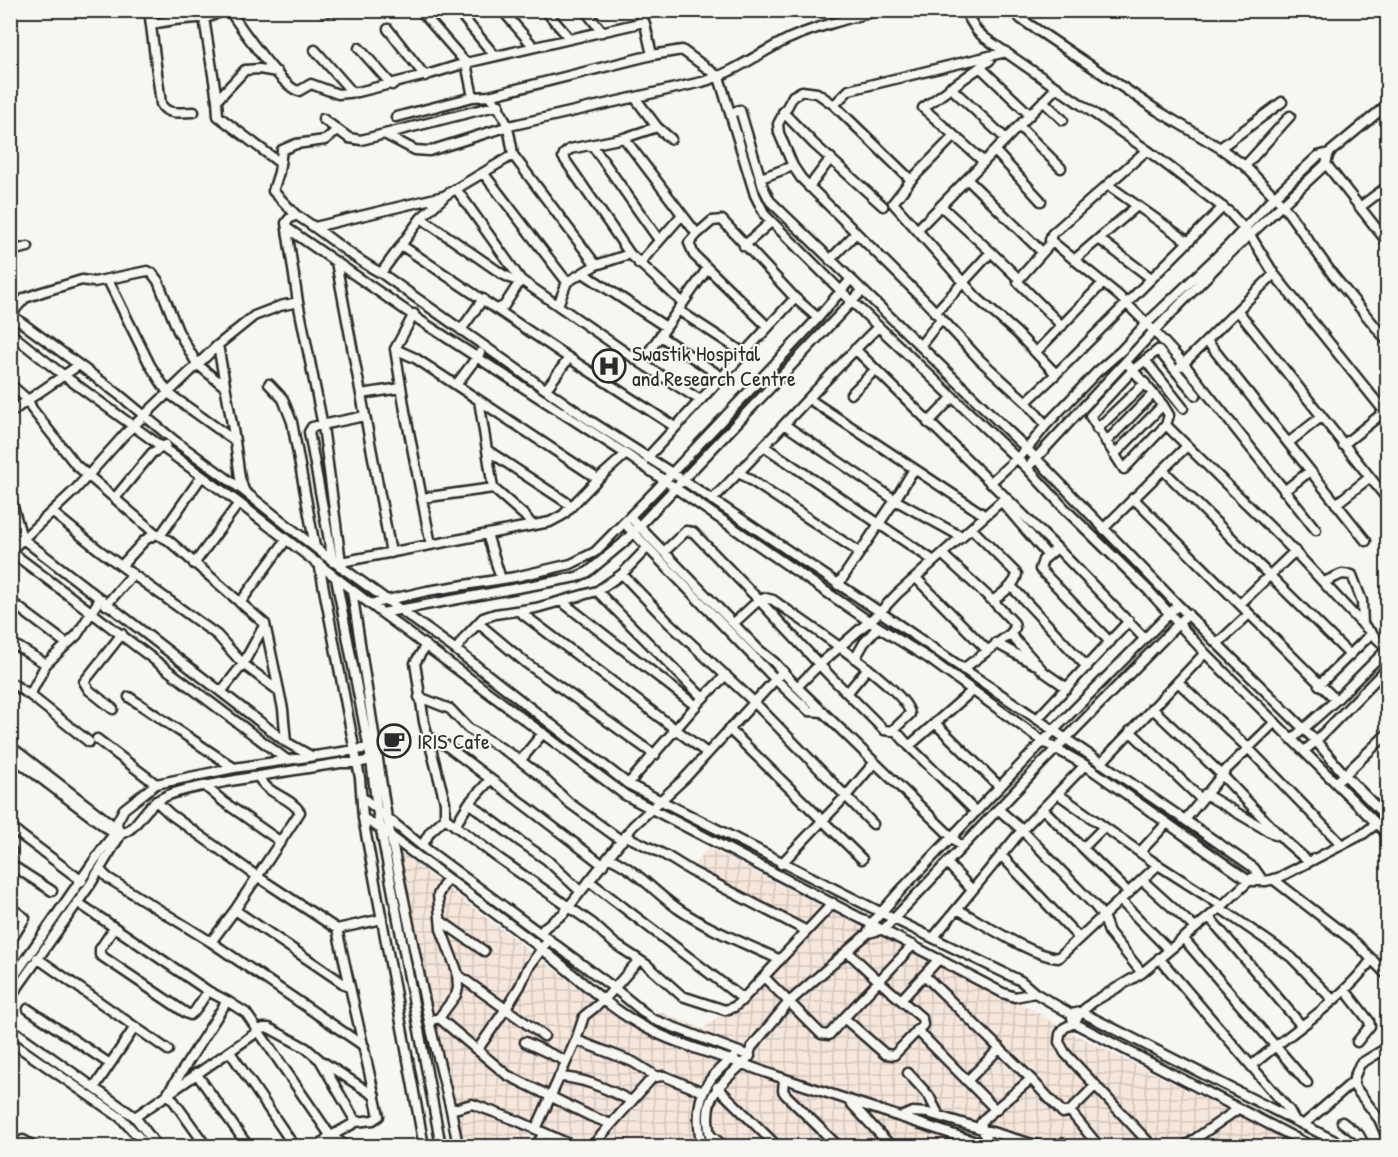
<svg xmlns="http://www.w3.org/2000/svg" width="1398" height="1157" viewBox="0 0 1398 1157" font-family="'Patrick Hand',sans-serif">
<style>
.industrial{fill:url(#industrial-grid)}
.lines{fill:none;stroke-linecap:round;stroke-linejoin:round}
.minor-casing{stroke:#2b2b2b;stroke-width:13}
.minor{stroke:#f6f6f2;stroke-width:8}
.labels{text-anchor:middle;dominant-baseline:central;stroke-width:4.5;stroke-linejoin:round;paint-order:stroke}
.poi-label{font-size:22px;fill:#2b2b2b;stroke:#f6f6f2;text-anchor:start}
</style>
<defs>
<pattern id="industrial-grid" width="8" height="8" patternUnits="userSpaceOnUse" patternTransform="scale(1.5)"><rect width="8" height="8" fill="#f6e7dc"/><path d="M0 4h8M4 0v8" fill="none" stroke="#d3c6bd"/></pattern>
</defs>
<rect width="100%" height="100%" fill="#f6f6f2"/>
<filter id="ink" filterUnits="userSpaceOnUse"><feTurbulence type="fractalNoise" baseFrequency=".0167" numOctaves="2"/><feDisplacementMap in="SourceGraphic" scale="12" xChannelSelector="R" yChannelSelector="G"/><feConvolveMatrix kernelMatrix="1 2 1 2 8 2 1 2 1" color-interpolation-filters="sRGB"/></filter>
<g filter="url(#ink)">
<path class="industrial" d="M708,848L999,996L1024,1005L1074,1034L1300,1146H460L401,853L614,1015L646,1034L660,1012L703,1029L721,1014L806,925L692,867Z"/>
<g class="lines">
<g class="minor-casing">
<path id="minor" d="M149,10L161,104C167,116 182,112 194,112
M229,10C239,25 284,90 299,91L311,84L338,94L358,92L430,74L466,63L644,22
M328,10L329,11
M457,10L495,56
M502,10L534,47
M545,10L570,39
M585,10L602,32
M639,10L645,24L652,55L682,50L719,77L755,195L765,215L841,291L1027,468L1067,511L1148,590L1205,653L1388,835
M964,10L977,31L985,38L1147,150L1229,212L1250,235L1274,274L1388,416
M1013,10L1021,19L1158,111L1220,148L1245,166L1283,205L1333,275L1388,342
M965,13L999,10
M204,18L217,100
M151,24L174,20L209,17L224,10
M388,29L425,76
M359,48L392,85
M315,50L352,92
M980,67L1030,115
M277,72L259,69L245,70L217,100L218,116L280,163
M950,87L1006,139
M489,96L652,55
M636,99L657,127L671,139
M1043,101L1063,120
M834,105L849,90L1006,52
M783,112L814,144L883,206
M731,113L740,110L763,187L770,201L1027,449L1178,605L1316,741L1344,774L1388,819
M396,117L473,97
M323,119L349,138L361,140L499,105
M1019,126L1061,168
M657,127L624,138L570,149L564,154L563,157L630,254L683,303
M386,135L415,150L429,151L509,126L702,82C734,73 759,53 788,39C818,26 850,18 881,10
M624,138L697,234L712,221L722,220L795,298L818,318
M592,145L659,240
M1220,148L1282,102
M1147,150L1052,234L1050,240L1118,295L1154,331L1184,364L1316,530
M995,151L1041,201
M513,155L596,265
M984,162L923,108L990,60
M1326,164L1388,243
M1245,166L1290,116
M484,174L567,282
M761,178L793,166
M967,179L1042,252
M911,180L954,136
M1108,185L1187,241
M809,187L831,158
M457,190L521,280L641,363L700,400
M941,206L991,252
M1360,207L1388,186
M296,215L273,191L279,172L282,150L296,144L325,140L337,130
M421,218L502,274L512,279L521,280L504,306L497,309
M10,225H12
M315,227L444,196L513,155C510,132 506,113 489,96L473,97L466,63L420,10
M287,228L421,321L626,454L870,622L928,658L1044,742L1085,765L1249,881H1266L1278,878L1363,834L1376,824
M918,229L1057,87
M697,234L689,243L694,255L768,327
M1099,239L1151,278
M1051,243L1019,279L1018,282L1062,326
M401,245L569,358L675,427
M744,246L771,222
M10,251L28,247
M830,260L856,233
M1074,260L1137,206
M336,262L391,553
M639,264L681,216
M381,273L421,218L444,197
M583,273L666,327
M108,280L150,365L168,393L235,441L240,478L244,490
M298,302L323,426L341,562L344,570
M558,305L567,282L596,265L630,254
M678,310L744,353
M1238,311L1388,500
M935,313L991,252L1019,279
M10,314L117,393L175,441L244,491L326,556L456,650L628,784L894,919L1021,981L1035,993L1071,1014L1081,1012L1345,1146
M11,314L25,298L42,292L82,280L94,282L147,271L152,273L158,281L178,331L197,364L225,387
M414,314L395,349L405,411L431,545
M461,330L483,299
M10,333L63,375L239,503L382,613L577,577L588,572L623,543L862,291
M660,336L722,377
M1207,341L1366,541
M218,345L235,441
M920,346L941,319
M395,349L415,358L456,385L480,353
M855,349L1057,548L1144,638
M1036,352L1103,283
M1145,360L1183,408
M1126,362L1163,405L1169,415L1166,425C1208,467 1252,508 1294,551C1325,583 1354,618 1387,648
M641,363L707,269
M1181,366L1274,274
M1056,374L1223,207
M10,384L28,400L79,365
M269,384L283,399L292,422L315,547
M456,385L598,479
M547,388L569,358
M361,394L401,388
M851,394L875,370
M809,399L984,515
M1026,402L1056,374L1016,332L977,298L893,203L911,180L834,105L817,93L802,91L793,96L778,124L779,133L793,166L801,178L927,303L980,360L1026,402L1046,425
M10,413L28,400L32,409L76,465L156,534L168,540L265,624L283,709L286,742
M928,423L953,397
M785,425L895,500L962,537
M1166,425L1124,469L1090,416L1133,370L1158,350L1196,395
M1097,429L1145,383
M1106,442L1153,394
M1288,443L1321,417
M1343,445L1384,412
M765,447L934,561
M487,450L572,506
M1114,455L1163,405
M647,458L795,298
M1027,468L1154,331L1227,256L1326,164L1329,153
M1163,470L1350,655
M740,473L859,552
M990,483L1027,449L1046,425L1097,372L1121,351L1146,324L1228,246L1274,197L1318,156L1329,153L1388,104
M493,488L525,516L532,525
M1284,491L1310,471
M10,496L22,538
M115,498L152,453L166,445
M422,498L493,488L479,400
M1133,498L1336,700
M712,500C769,443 821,382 878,327
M1001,501L1048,556
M1336,504L1369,478
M52,512L99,550L217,635L243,664L279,691
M630,517L758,649L774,662L797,687L962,847
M624,523L775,679L809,711L823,712
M10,529L286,742L311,756
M1103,529L1187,446
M487,534L501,579
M160,536L202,476
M1057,548L1043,560L1040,569L1110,642
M10,551L75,490L125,434L218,345L254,316L280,306L298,302L286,223L289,219L296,215C326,233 350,257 381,273L586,418L683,480L880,612L1185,820L1254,868L1263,881
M10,551L287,760
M664,552L686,531L693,532L759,600L765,598L773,600C796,617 908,689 910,714L892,731L884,730L830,676L759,600L734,623
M942,554L993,601C1002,593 1015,586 1017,574L972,529
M333,562L309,432L312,427L365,416
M341,562L550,522L563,515L598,479L626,454
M319,563L360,778L363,818L424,1146
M194,564L239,503
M122,565L145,540L156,534
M622,574L647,548
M336,578L371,760L377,809L441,1146
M916,578L987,650
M1324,582L1342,574L1352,575L1362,601L1363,625
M838,585L895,500L914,469
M1011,586L1087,667
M352,591L387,818L429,1021
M597,591L703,698
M10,601L67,644
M561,601L696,706
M240,603L286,540
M370,604L427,591L515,577L571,564L595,552L655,491L818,318L851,279
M1240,604L1295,551
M106,605L133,574
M520,612L707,753
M382,613L625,795L1003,993L1015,997L1035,993
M478,623L526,663L655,755
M1010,634L1044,672L1067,688
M10,642L46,664
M996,643L1034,664
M1218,643L1249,614
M456,650L465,637L483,618L495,614L536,608L597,591L622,574L668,622L754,702L873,824
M856,657L864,643L878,627
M963,669L1010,634L1015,628L1014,623L993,601
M10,682L30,695L46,664L77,635L100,599
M1178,682L1248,748L1342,845
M1319,685L1371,634
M797,687L820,664L880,612L897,594L1005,498
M221,692L243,664L265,624
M848,692L868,668
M30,695L89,742
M129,697L234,768
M419,697L450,709L468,728L514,756L542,777L568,802L622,841
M1152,708L1222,775L1285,841L1309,862
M113,709L89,690L84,682L122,634
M1037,719L1129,621
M935,723L1000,787
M729,729L862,859
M895,730L909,746L972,691
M1130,731L1201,799
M427,736L447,746L603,865
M97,739L156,784
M1292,739L1336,700L1388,648
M10,746L119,830
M909,746L976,812
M1304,751L1316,741L1388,667
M10,755L116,835
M520,761L543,733
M1101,763L1205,653
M258,776C267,795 290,796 300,812L235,910L211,942L364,1046
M1336,783L1388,733
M628,784L700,701L726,675
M205,786L224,802L281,842
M1058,794L1152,861L1222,906
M1205,794L1275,835
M362,797L422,846L614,988L652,1019L750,1056
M156,801L170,814L258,877L337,929L382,919
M469,803L521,842L547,860L580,891
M998,809L1022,830L1095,906L1103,916L1158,865
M1043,809L1129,893
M363,818L381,829C434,869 489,908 542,949C574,974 604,1004 639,1024C679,1047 725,1056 767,1073L988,1146
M445,818L497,857L592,923L615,944L647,965L682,996L725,1010L734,1007L740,1002L833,903
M1185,820L1226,770L1275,722
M455,826L469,803L490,780
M10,827L82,881
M626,836L665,855L691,871L807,931
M422,846L430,832L445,818V802L424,722L415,663L426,645
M1083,848L1104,827
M10,850L12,851L10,854
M1140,852L1167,823
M1001,855L1079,938
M609,858C636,869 656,894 680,910C711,931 747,944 780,960
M947,863L972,890
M10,864L52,891
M781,864L846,796L874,763
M100,870L108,878L211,942
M447,878L438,895L441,929L457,971L458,988L456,995L439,1018L429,1021L451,1110L472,1104L518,1121L573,1146
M1273,879L1357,944L1385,973
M1142,880L1195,928
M589,881L743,999
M1121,901L1169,950
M77,902L208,991L195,1011L190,1015L186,1013L100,955V949L114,928
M10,907L25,918L10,942
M1220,908L1291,957L1333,1000
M957,909C983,923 1030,955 1058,958L1103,916L1109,932L1142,973
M235,910L350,988
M1209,917L1301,1025
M441,921L484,951
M541,933L545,927L563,914L633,826L685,778L783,671
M868,933L884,929L1044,761L1188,614
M933,938L1022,830L1085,765
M1183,938L1307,1083
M848,952L880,982L922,1018L923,1025L894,1055L885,1054L844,1018L913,945
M37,958L135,1027L94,1088
M1159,958L1289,1110L1295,1121
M458,975L544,1036
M924,975L1031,1079
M764,977L821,1034L829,1035L844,1018
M10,982L103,848L118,829L117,822L124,809L156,784L234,768L369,748
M1345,990L1369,1021L1370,1026L1357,1042
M208,991L227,1001
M10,998L90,885L121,834C139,828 144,806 162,798C180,789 205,786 225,782C263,775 302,769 340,763H357L371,760
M901,1000L939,959
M28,1009L110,1064
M439,1018L507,1075L590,1116L611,1124
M1072,1018L1074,1023L1311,1146
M135,1027L168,1050
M10,1028L135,1117L157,1146
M917,1030L996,1110
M576,1040L584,1016L604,1000L639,960
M10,1041L121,1118L147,1146
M525,1042L566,1061
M1388,1047L1360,1064L1354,1078V1086L1379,1119L1388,1140
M478,1049L507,1007L520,986L528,968L549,939
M230,1052L294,1146
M323,1062L375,1096
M1251,1066C1290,1033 1343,1000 1372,959
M196,1073L248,1146
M908,1073L929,1096L939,1116
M559,1077C586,1078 608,1090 632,1101
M784,1079L783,1091L786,1095L838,1146
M967,1081L1000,1048
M717,1087L777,1146
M848,1100L891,1146
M451,1110L458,1146
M1070,1111L1097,1144
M135,1117L263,1028H269L306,1048L320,1060L356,1122
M901,1117L913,1112L928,1113L1039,1146
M1342,1122L1359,1135L1365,1146
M1303,1125L1354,1081
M536,1129L576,1040L633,1062L657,1077
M333,1135L356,1122L373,1120L379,1116L337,929
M710,1135L724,1146
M15,1146L23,1140L34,1146
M206,1146L168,1093L227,1001L246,1013L330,1135L346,1146
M319,1146L330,1135
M536,1146L544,1133
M592,1146L653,1077L664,1076L703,1092
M702,1146C696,1119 696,1091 719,1070C723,1065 729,1062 734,1057
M712,1146C703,1104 708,1095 739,1067C745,1061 750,1057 751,1048L788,1003L868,933L872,923L900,891L1054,730L1178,605
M992,1146L984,1134L981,1123L985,1118L1031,1079L1063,1113L1070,1111L1096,1085
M1057,1146L1062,1143
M1152,1146L1065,1053L1059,1042L1060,1034L1064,1028L1074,1023L1081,1012L1093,1002L1142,973L1222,906L1252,878
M1185,1146L1238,1109"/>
</g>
<use href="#minor" class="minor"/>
</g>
</g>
<defs>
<g id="hospital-ring" transform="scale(1.725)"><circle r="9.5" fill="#f6f6f2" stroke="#2b2b2b" stroke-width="1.5"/><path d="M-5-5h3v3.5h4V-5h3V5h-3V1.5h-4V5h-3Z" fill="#2b2b2b"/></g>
<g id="cafe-ring" transform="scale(1.725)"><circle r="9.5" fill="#f6f6f2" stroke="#2b2b2b" stroke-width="1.5"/><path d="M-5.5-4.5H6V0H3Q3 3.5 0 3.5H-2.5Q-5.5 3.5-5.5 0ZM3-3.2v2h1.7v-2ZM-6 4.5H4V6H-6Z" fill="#2b2b2b"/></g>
</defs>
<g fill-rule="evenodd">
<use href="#hospital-ring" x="609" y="366"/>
<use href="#cafe-ring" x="394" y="741"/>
</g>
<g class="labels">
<g class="poi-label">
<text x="632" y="353">Swastik Hospital<tspan x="632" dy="25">and Research Centre</tspan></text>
<text x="417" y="741">IRIS Cafe</text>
</g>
</g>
<rect width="1398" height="1157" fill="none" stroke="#f6f6f2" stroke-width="36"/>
<rect x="18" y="18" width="1362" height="1121" fill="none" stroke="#2b2b2b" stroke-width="2" filter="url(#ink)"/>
</svg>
